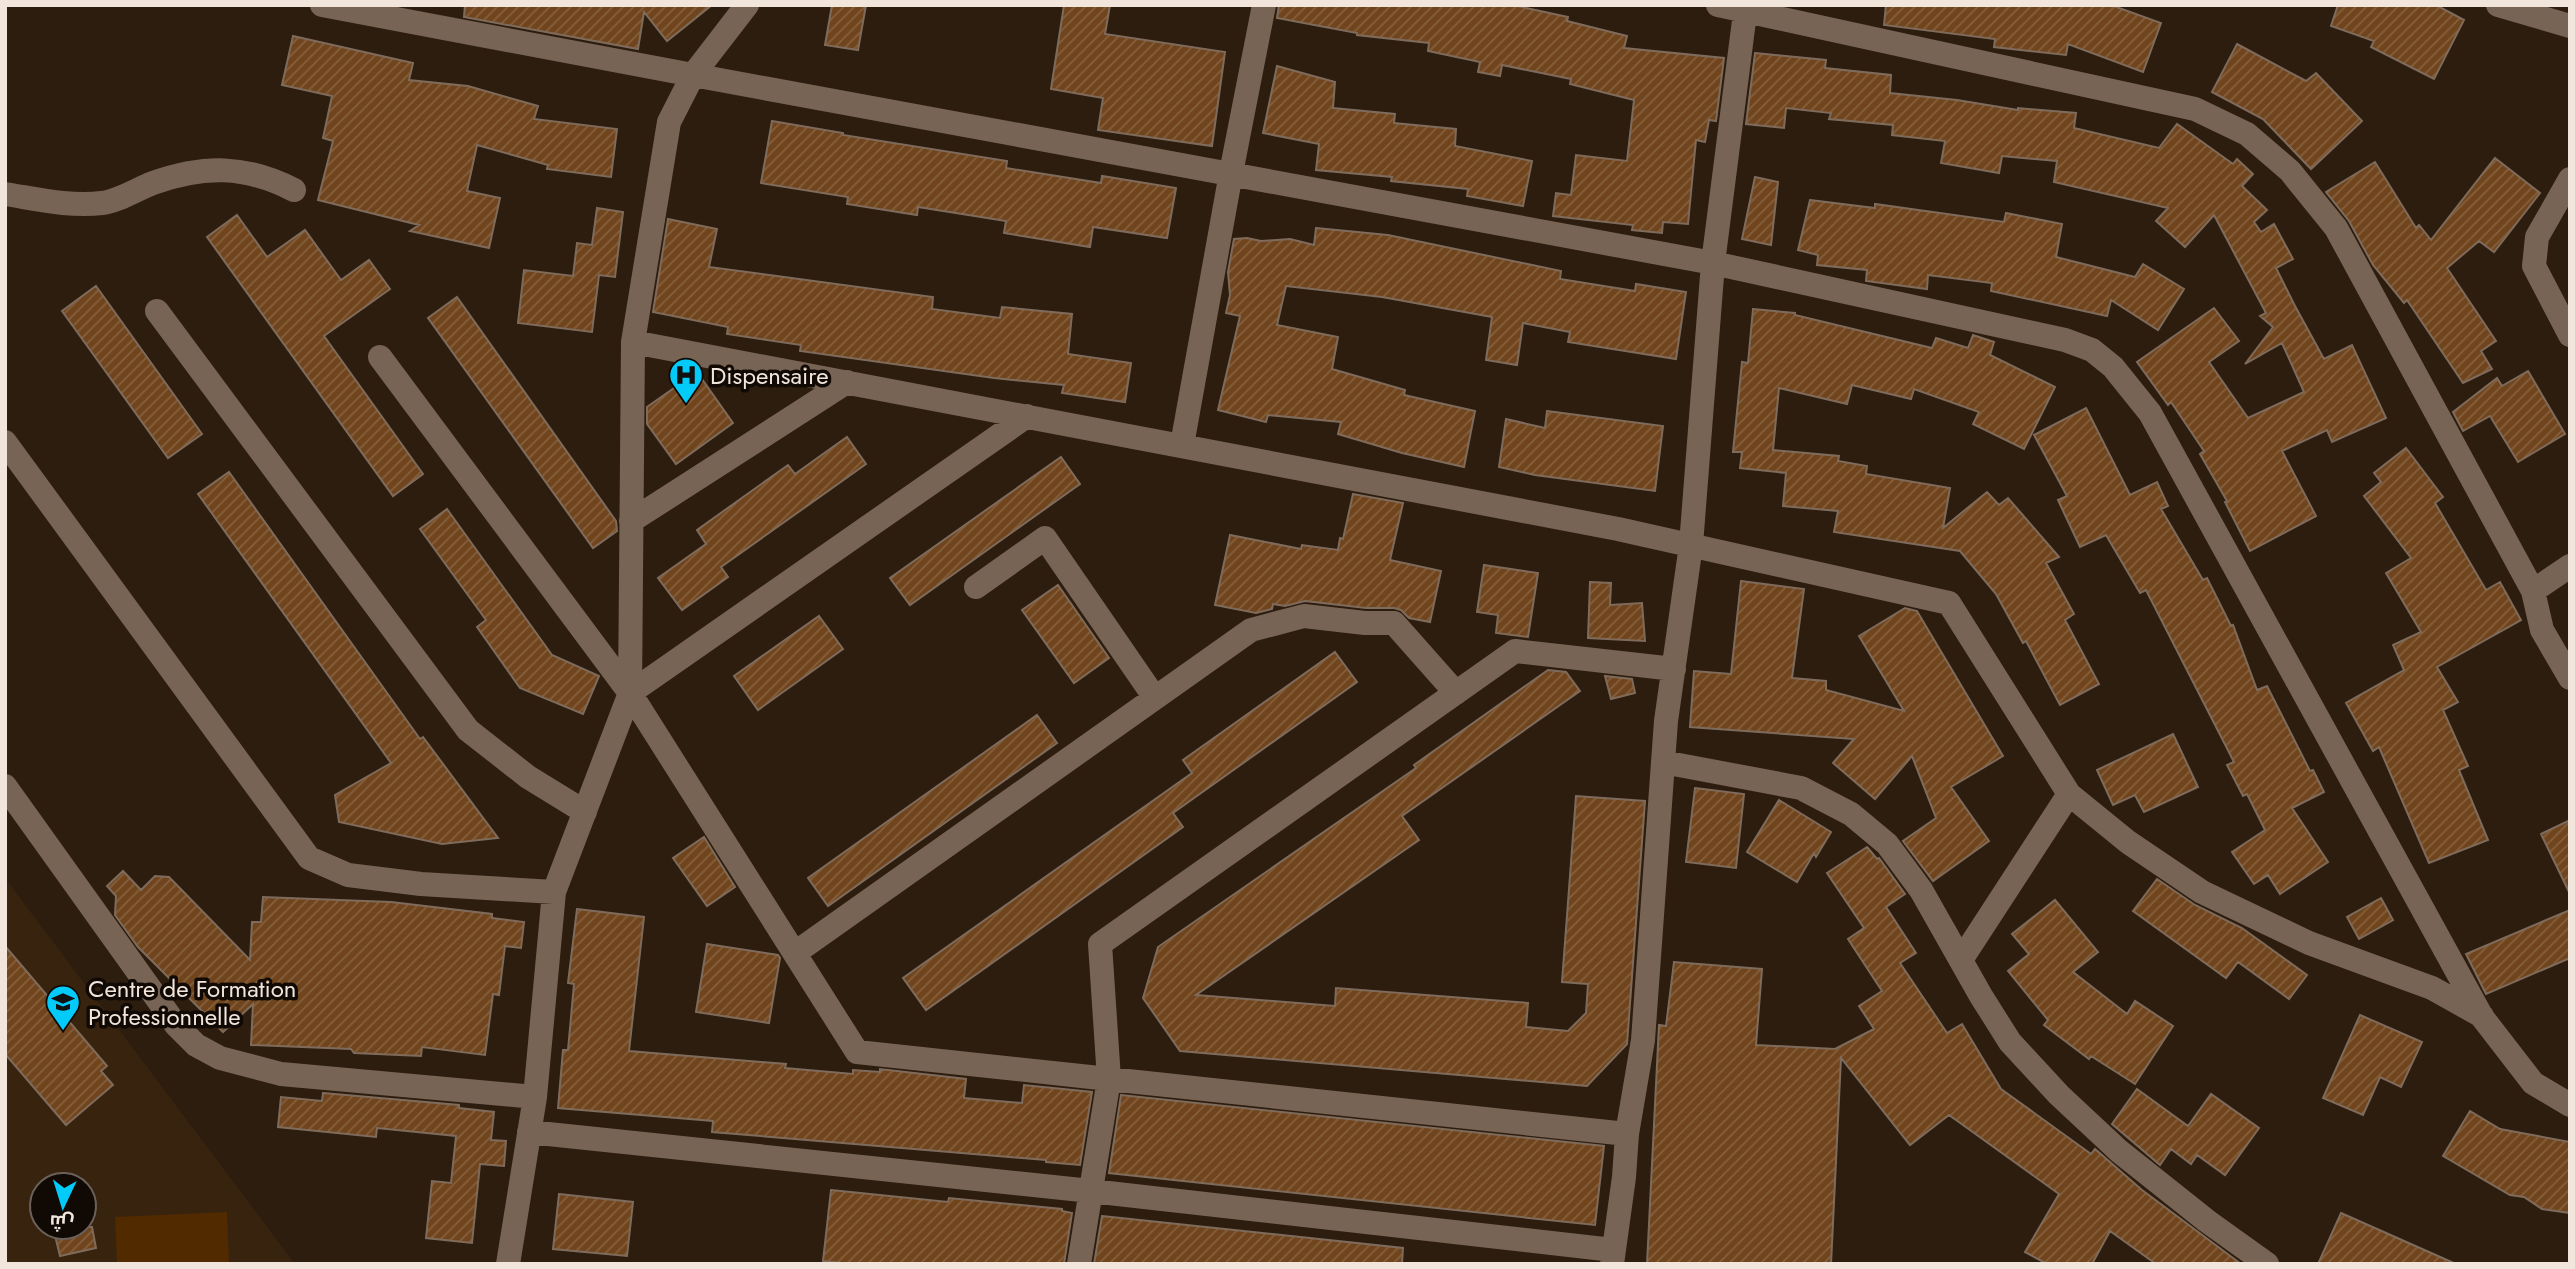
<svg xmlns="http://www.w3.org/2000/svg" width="2575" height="1269" viewBox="0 0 2575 1269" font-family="Jost,Cairo,sans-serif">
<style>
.built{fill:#38230f;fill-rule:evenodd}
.grass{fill:#512a00}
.building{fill:url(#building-hatch);stroke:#7f6b5b;stroke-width:2}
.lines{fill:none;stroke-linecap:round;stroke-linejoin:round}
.street{stroke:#786454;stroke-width:24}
.labels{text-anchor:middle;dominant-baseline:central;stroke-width:7;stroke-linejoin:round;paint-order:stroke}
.poi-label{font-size:24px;fill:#f1e5dc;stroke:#100904;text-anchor:start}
</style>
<defs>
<pattern id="building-hatch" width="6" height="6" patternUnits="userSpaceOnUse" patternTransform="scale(1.75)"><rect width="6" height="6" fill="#70451d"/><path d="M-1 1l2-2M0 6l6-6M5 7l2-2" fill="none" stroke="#85603d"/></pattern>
</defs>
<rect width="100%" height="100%" fill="#2d1d0f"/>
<path class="built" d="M5,878L295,1264H5ZM42,1185H84V1227H42Z"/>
<path class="grass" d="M227,1212L229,1264H117L115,1217Z"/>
<path class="building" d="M465,5H712L667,41L644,12L638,49L464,17Z
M832,5H866L858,50L825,45Z
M1064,5H1110L1105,34L1225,52L1212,146L1098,130L1103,98L1051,89Z
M1279,5H1513L1568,17L1567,21L1627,36L1624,48L1724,58L1716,121L1709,120L1705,142L1696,140L1688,224L1663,222L1662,233L1632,230L1633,225L1553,216L1556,193L1571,195L1576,155L1627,161L1634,100L1570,84L1571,79L1502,65L1500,76L1478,72L1480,62L1428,51L1429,43L1357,35V33L1277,18Z
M1886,5H2111L2161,23L2143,72L2068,44L2066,55L1994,47L1995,39L1884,25Z
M2338,5H2436L2464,20L2434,79L2371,47L2374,41L2331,26Z
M293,36L413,63L409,80L468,86L538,106L534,119L617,129L611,177L547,169L548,165L477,145L467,191L500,198L489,248L410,231L419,225L318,200L333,141L323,138L332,96L282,85Z
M2237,44L2306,81L2316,73L2362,121L2311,169L2263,119L2212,92Z
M1755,53L1826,60L1825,68L1891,75L1890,93L1957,100L2018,110V108L2076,113L2074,128L2159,148L2177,124L2233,164L2237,159L2253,174L2242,186L2267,210L2254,222L2261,232L2274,224L2293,259L2276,268L2295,306L2324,359L2352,345L2386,418L2332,442L2327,430L2282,451L2316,516L2250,551L2225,502L2227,501L2200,454L2204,451L2171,402L2168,405L2137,362L2214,308L2239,341L2209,362L2248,418L2304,392L2282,343L2245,364L2273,327L2260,316L2266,313L2214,215L2185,247L2156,221L2168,208L2054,182L2057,161L2002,156L1999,173L1941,163L1945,141L1892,135L1893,125L1829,119L1831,113L1786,108L1784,128L1746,124Z
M1277,66L1335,82L1333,108L1395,114L1394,123L1456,129L1455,146L1532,161L1523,206L1467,196L1468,189L1391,181L1392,177L1316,170L1319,144L1263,133Z
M772,121L843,133V135L1007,161L1006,168L1101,183L1102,176L1176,188L1167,238L1093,227L1090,247L1004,233L1006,221L918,207L917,215L847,204L848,197L761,183Z
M2495,158L2540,193L2494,252L2479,241L2447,268L2496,341L2481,351L2492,369L2463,383L2407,300L2404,303L2373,265L2349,221L2326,192L2375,162L2416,228L2419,225L2431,240Z
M1755,177L1778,182L1771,245L1742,239Z
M1810,200L1875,208V204L2004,222L2006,213L2062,224L2056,257L2135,277L2143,264L2184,289L2158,330L2111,300L2107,316L1991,291L1992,283L1928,275L1927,289L1866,281L1867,270L1817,265L1818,255L1798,250Z
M597,208L623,212L615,277L599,275L592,332L518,323L524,270L573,276L577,243L592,245Z
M237,215L267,257L305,230L341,280L369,260L390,289L324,336L423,474L393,496L207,237Z
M668,219L717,229L709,267L933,297L932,309L1000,318L1002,307L1072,314L1068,354L1131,363L1125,402L1062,393L1064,385L994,378L800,351L801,345L727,334L728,327L653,312Z
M1316,228L1388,235L1561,271L1560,279L1635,291L1636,284L1686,292L1676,359L1568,342L1570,332L1523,323L1517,365L1486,360L1492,317L1382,297L1286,286L1277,325L1338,337L1332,369L1405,390L1404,395L1475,411L1464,467L1402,453L1338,434L1341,422L1268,415L1266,422L1218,410L1240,316L1226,313L1230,295L1228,272L1234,239L1247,238L1261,241L1290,239L1314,245Z
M96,286L202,434L168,458L62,311Z
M457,297L616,521L617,531L593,548L428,318Z
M1753,309L1795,313V315L1932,348L1936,338L1968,348L1973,335L1994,342L1990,355L2055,387L2024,449L1973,424L1979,412L1914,389L1911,399L1852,385L1847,404L1779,388L1773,450L1839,456L1838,461L1867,466L1866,474L1950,488L1943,528L1987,492L1999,505L2008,498L2059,557L2046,563L2074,614L2065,620L2099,684L2060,705L2026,641L2023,643L1996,594L1960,551L1834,532L1838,511L1783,506L1786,473L1740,468L1742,452H1733L1742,362L1748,363Z
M2528,371L2565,434L2518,462L2490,416L2463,431L2453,412L2497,378L2502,386Z
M697,372L733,423L676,464L647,424V407Z
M2086,408L2130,495L2157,482L2168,506L2161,509L2203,580L2207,578L2231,626L2233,625L2257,690L2267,686L2310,771L2313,770L2324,792L2292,808L2328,862L2280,894L2268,875L2254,884L2232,852L2265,830L2247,794L2243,796L2227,765L2234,762L2146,590L2140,593L2106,535L2080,547L2058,500L2067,496L2034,435Z
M1547,411L1663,426L1655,491L1535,475L1499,467L1506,419L1545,428Z
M847,437L866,464L721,567L728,577L682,610L658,578L706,544L697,530L788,465L795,474Z
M2406,448L2443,497L2435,503L2486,590L2500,582L2521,620L2437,667L2458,702L2443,710L2468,766L2459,770L2488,840L2429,863L2379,747L2373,751L2346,703L2404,670L2393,645L2421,632L2386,573L2411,558L2364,496L2381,482L2374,473Z
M1061,457L1080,484L910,605L890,578Z
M229,472L420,739L423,737L498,838L442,844L339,822L335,795L391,763L198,494Z
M1353,494L1403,503L1390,560L1441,571L1430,622L1409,618L1401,610L1394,608H1366L1305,601L1285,606L1273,604L1272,609L1256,613L1215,605L1230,535L1301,549L1302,545L1338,550L1340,538L1343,539Z
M447,509L552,655L599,676L583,714L520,688L477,627L486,620L420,529Z
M1484,565L1538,573L1528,637L1496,633L1498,615L1477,612Z
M1741,581L1804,589L1792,678L1826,681V690L1904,711L1859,636L1905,608L1917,611L2003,756L1951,787L1989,841L1933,881L1903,841L1936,818L1912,756L1875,799L1833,763L1854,739L1690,727L1694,671L1731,674Z
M1590,582L1611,583L1610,605L1642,603L1645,641L1588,638Z
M1058,585L1109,658L1074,683L1022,610Z
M819,616L843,649L758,710L734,676Z
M1335,652L1357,682L1173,813L1183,827L926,1010L903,978L1192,773L1183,760Z
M1548,670L1566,672L1580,691L1402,816L1419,840L1196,995L1335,1006L1336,988L1528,1003L1526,1027L1568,1031L1586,1013L1588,984L1562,982L1576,796L1645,801L1627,1044L1587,1086L1180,1051L1143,998L1158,947L1416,768L1414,765Z
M1605,676L1632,679L1635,693L1611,699Z
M1037,715L1057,743L828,906L808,878Z
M2173,734L2198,787L2144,812L2135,795L2113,805L2097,770Z
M1695,788L1744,794L1736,868L1686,862Z
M1779,800L1831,832L1816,857L1814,853L1797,882L1747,852Z
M2570,820V894L2541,834Z
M704,837L735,887L707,906L673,858Z
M1867,847L1877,859L1879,858L1905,894L1886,907L1916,953L1900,963L1947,1033L1962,1024L2001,1089L2091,1154L2095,1149L2142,1190L2241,1264H2156L2110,1231L2092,1264H2047L2025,1252L2059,1194L1949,1115L1910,1145L1841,1058L1831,1264H1647L1659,1025L1666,1026L1674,962L1762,969L1756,1045L1835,1049L1874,1029L1859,1006L1882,991L1848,939L1864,928L1827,873Z
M123,871L141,890L155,876L169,877L250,960L252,922H261L263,897L391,902L492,914V918L524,922L521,948L505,946L499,995L493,994L485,1055L422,1047L421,1056L354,1053L351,1049L251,1045L253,1004L223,1032L138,947L115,915L116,896L107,886Z
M2157,879L2195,905L2242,928L2307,975L2289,999L2238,962L2226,978L2133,911Z
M2381,898L2393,920L2359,939L2347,917Z
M2055,900L2098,952L2073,972L2127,1014L2135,1001L2173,1026L2135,1084L2091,1056L2089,1059L2044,1025L2048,1020L2008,971L2029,954L2012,934Z
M577,909L644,917L629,1051L786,1064L785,1068L853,1074V1070L880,1072V1069L966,1079L964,1098L1022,1103L1024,1085L1092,1092L1080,1165L1046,1162V1160L712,1132L713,1121L558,1108L563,1050H568L574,984L568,983Z
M2570,910V958L2486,994L2466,954Z
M707,944L778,955L780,958L769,1023L696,1012Z
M5,946L107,1066L101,1071L113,1085L66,1125L5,1054Z
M2360,1015L2422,1042L2401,1087L2380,1077L2363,1115L2323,1098Z
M2137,1089L2188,1126L2211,1094L2259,1128L2225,1175L2197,1155L2191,1164L2171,1149L2160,1165L2112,1124Z
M323,1093L459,1105V1108L494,1112L491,1140L506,1141L504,1166L480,1164L472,1243L426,1238L432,1181L451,1183L456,1136L377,1128L376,1137L278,1127L281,1097L322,1101Z
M1121,1095L1604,1146L1595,1225L1109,1173Z
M2470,1111L2500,1129L2570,1142V1213L2542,1209L2524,1197L2510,1195L2443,1156Z
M831,1190L948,1202L949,1198L1062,1209V1211L1072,1213L1064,1264H851L823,1261Z
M559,1194L633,1202L627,1256L553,1249Z
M2341,1213L2456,1264H2318Z
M1102,1216L1403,1248L1402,1264H1094Z
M53,1227H92L96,1248L60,1256Z"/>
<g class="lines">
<path class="street" d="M322,5L693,75L669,122L633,342L630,693L554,892L535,1097L508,1264
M747,5L693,75L1713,263L2065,340L2092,350L2113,367L2150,413L2482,1017L2533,1083L2570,1105
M1718,5L2195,109L2247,134L2290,171L2336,228L2533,591L2542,630L2570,678
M2498,5L2570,26
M2570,179L2537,237L2534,266L2570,335
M5,194C37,199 70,207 102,203C119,201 137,189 153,183C204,165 245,165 294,190
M157,311L468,730L528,777L585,812
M633,342L1618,529L1949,603L2069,794L2128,842L2202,892L2309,943L2432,988L2482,1016
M380,357L630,693L857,1052L1109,1079L1100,944L1515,651L1674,669
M5,442L309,858L348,875L421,884L554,892
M1182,445L1231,173L1264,5
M631,521L847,382
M976,587L1045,538L1155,698
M2533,591L2570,566
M630,693L1027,416
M1663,762L1801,788L1851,814L1887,844L1921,890L1981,996L2010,1042L2059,1095L2119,1151L2207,1221L2267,1264
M5,786L176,1025L196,1045L220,1058L281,1074L535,1097
M795,953L1251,630L1304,616L1365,623H1394L1456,693
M1961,960L2069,794
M529,1132L1091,1191L1613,1250
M1079,1264L1109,1079L1627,1134
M1612,1264L1624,1177L1627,1134L1643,1040L1666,721L1691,545L1713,263L1746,5"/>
</g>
<defs>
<g id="hospital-pin" transform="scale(1.75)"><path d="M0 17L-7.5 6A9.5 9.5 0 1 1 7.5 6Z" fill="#02cbf9" stroke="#100904"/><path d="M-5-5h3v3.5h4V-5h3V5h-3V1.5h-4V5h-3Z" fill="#111"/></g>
<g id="university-pin" transform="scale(1.75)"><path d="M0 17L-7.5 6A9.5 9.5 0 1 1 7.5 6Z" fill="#02cbf9" stroke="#100904"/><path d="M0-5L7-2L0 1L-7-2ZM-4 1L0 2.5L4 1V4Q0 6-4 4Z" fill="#111"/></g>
</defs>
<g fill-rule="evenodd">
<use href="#hospital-pin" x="686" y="375"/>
<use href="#university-pin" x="63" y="1002"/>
</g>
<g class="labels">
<g class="poi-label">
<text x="710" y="375">Dispensaire</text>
<text x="88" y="988">Centre de Formation<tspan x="88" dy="28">Professionnelle</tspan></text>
</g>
</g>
<rect width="2575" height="1269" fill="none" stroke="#f1e5dc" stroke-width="14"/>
<g transform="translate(63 1206) rotate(184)"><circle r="33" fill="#100904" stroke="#6a615a" stroke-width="2"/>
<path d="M0-5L12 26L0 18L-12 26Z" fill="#02cbf9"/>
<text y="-10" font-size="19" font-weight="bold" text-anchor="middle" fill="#f1e5dc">ش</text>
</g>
</svg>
